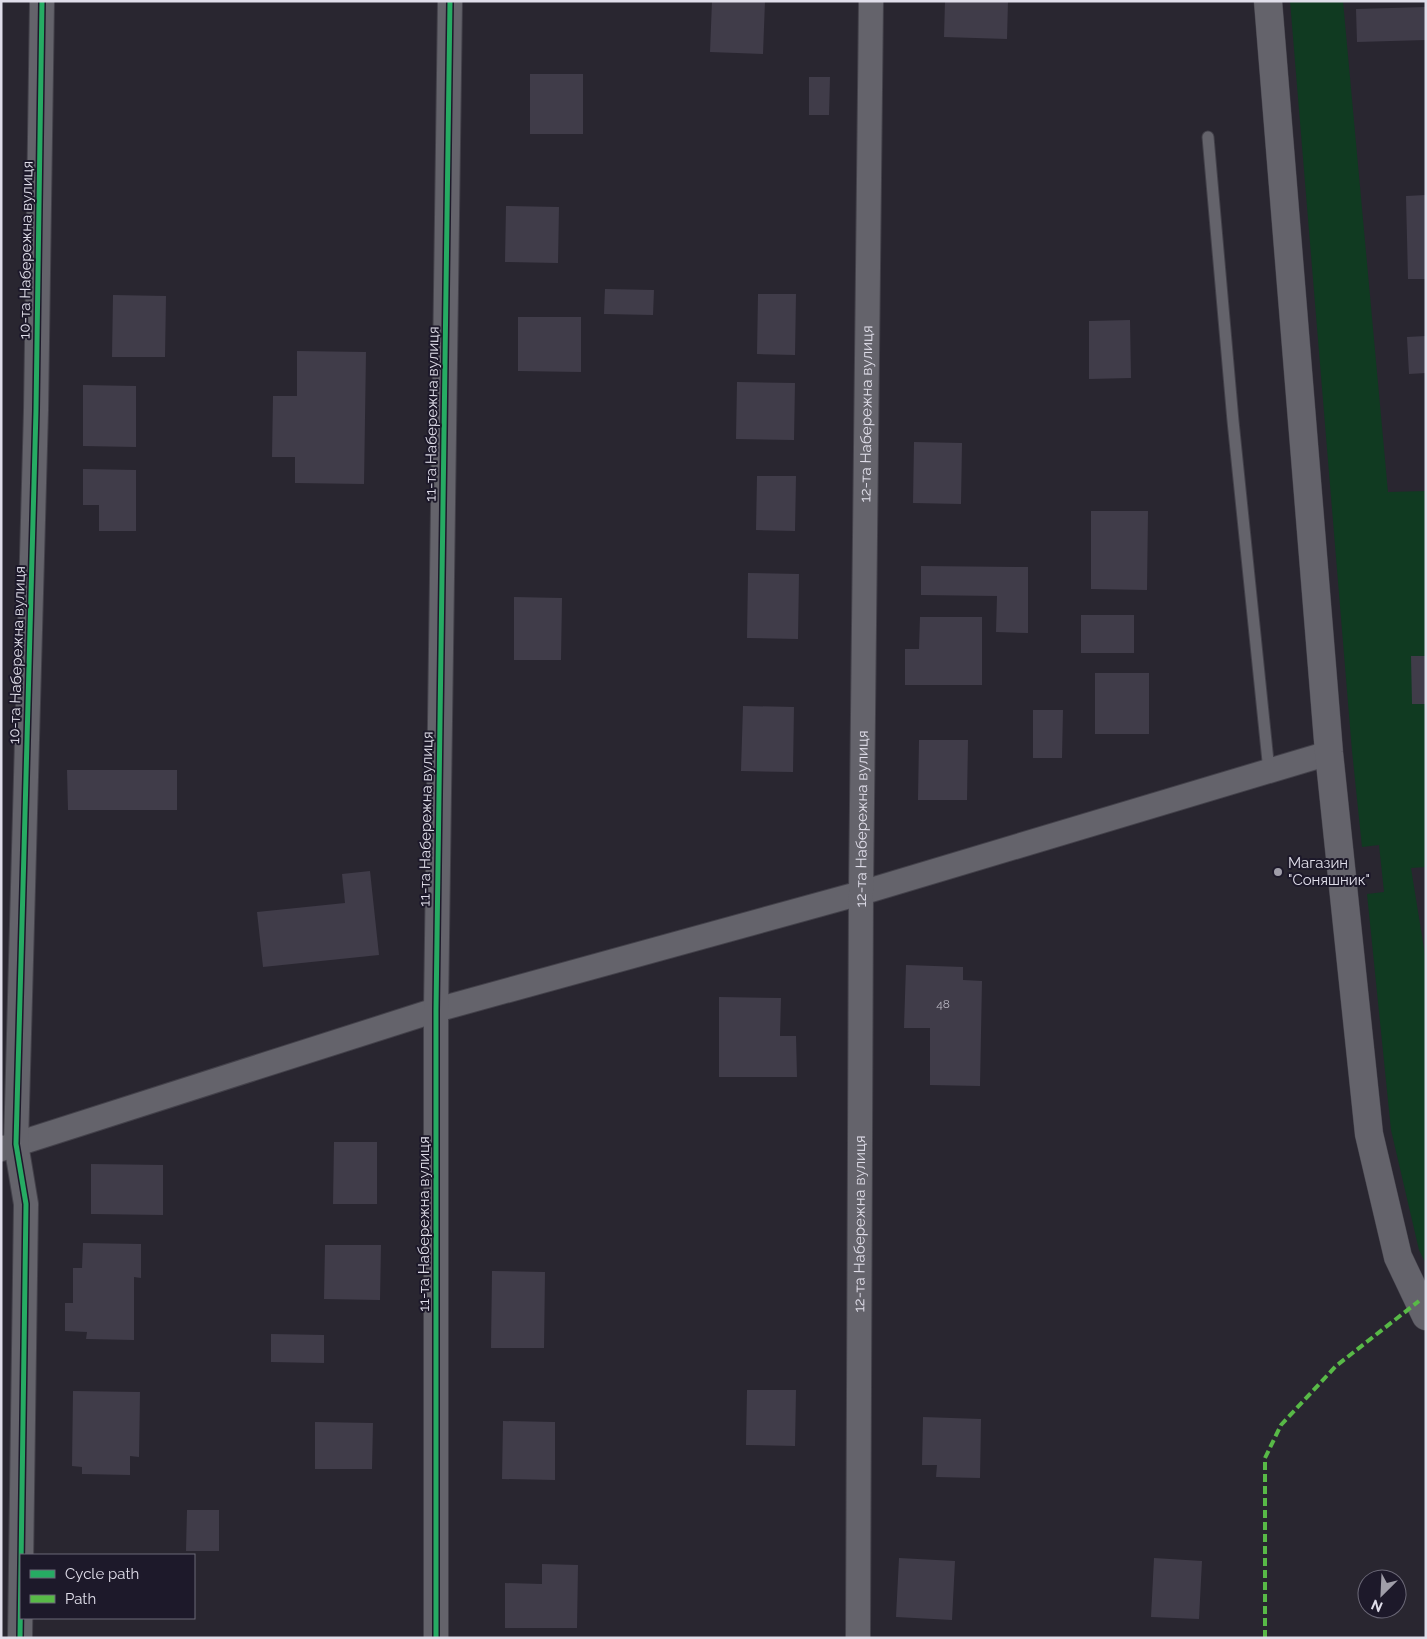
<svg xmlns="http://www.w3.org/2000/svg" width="1427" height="1639" viewBox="0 0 1427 1639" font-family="Raleway,sans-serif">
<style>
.green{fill:#103a21}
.building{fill:#403c49}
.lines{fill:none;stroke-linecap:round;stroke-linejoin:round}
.lane-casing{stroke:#43414a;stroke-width:13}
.street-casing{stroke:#43414a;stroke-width:26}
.secondary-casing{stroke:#43414a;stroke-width:29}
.lane{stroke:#64636b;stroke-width:11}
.street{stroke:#64636b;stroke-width:24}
.secondary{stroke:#64636b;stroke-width:28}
.quiet{stroke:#58b947;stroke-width:4;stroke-dasharray:8 4;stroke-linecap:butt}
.cycleway-casing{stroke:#1d192a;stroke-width:8}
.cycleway{stroke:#26ab63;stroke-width:5}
.poi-dot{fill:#a09ea9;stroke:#1d192a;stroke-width:2}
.labels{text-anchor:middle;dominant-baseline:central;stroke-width:4;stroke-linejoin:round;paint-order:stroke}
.number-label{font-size:12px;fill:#b8b6c2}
.street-label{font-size:15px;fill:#e0deea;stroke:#1d192a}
.poi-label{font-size:15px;fill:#e0deea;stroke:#1d192a;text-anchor:start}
</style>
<rect width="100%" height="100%" fill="#292630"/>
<path class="green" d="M1290,1H1343L1388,492L1426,491V867L1411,868L1426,961V1264L1419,1250L1391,1130L1367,894L1384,892L1379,845L1362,847L1352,751Z"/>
<path class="building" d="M712,1H765L763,54L710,52Z
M945,1H1008L1007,39L944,37Z
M1426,7V40L1357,42L1356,9Z
M530,74H583V134H530Z
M809,77H830L829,115H809Z
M1426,195V279H1408L1406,196Z
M506,206L559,207L558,263L505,262Z
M605,289L654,290L653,315L604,314Z
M758,294H796L795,355L757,354Z
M113,295L166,296L165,357H112Z
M518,317H581V372L518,371Z
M1130,320L1131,378L1089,379V321Z
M1426,336V373L1409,374L1407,337Z
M297,351L366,352L364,484L295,483V457H272L273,396H297Z
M737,382L795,383L794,440L736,439Z
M83,385L136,386V447L83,446Z
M914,442L962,443L961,504L913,503Z
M83,469L136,470V531H99V505H83Z
M757,476H796L795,531L756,530Z
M1091,511H1148L1147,590L1091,589Z
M921,566L1028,567V633L996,632L997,596L921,595Z
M748,573L799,574L798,639L747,638Z
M514,597L562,598L561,660H514Z
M1081,615H1134V653H1081Z
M920,617H982V685H905V649H919Z
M1411,656H1426V704H1412Z
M1095,673H1149V734H1095Z
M743,706L794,707L793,772L741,771Z
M1033,710H1063L1062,758H1033Z
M919,740H968L967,800H918Z
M67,770H177V810H68Z
M370,871L379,955L263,967L257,912L345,903L342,874Z
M906,965L963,967V980L982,981L980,1086L930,1085V1028H904Z
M719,997L781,998L780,1036H796L797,1077H719Z
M334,1142H377V1204H333Z
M91,1164L163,1165V1215L91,1214Z
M83,1243L141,1244V1278L134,1277V1340L86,1339L87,1332L65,1331V1303H73V1268H82Z
M325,1245H381L380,1300L324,1299Z
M492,1271L545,1272L544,1348H491Z
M271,1334L324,1335V1363L271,1362Z
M747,1390H796L795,1446L746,1445Z
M73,1391L140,1392L139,1457L130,1456V1475L82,1474V1467L72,1466Z
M923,1417L981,1419L980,1478L936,1477L937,1465H922Z
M503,1421L555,1422V1480L502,1479Z
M315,1422L373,1423L372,1469H315Z
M187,1510H219V1551H186Z
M899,1558L955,1561L952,1620L896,1617Z
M1154,1558L1202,1561L1199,1619L1151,1617Z
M542,1564L578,1565L577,1628H505V1583L542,1584Z"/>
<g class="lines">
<g class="lane-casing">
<path id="lane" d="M1208,137L1233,421L1269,771"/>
</g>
<g class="street-casing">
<g id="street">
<path d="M1,1149L436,1010L861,893L1329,753"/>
<path d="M20,1638L26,1204L16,1144L36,410L42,1"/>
<path d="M436,1638V1010L450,1"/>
<path id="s1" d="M858,1638L861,893L871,1"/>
</g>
</g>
<g class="secondary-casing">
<path id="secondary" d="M1268,1L1329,753L1369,1134L1398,1257L1426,1316"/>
</g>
<use href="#lane" class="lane"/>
<use href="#street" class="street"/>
<use href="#secondary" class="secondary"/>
<path class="quiet" d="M1265,1638V1458L1281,1425L1336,1366L1419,1301"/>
<g class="cycleway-casing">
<path id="cycleway" d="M20,1638L26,1204L16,1144L36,410L42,1
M436,1638V1010L450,1"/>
</g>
<use href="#cycleway" class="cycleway"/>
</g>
<circle class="poi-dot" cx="1278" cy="872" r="5"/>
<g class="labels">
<g class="number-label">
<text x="943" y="1004">48</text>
</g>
<g class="street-label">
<text transform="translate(26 250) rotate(-89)">10-та Набережна вулиця</text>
<text transform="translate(432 414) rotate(-89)">11-та Набережна вулиця</text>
<text stroke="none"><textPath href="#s1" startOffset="1224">12-та Набережна вулиця</textPath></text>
<text transform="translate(17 655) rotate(-88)">10-та Набережна вулиця</text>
<text transform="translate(426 819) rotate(-89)">11-та Набережна вулиця</text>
<text stroke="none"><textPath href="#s1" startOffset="819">12-та Набережна вулиця</textPath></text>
<text transform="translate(424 1224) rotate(-90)">11-та Набережна вулиця</text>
<text stroke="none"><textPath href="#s1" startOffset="414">12-та Набережна вулиця</textPath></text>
</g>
<g class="poi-label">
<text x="1288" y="863">Магазин<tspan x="1288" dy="17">"Соняшник"</tspan></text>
</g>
</g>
<rect width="1427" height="1639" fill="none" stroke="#e0deea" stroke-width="5"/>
<rect x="20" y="1554" width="175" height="65" fill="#1d192a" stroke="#6b6877"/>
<rect x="30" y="1570" width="25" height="8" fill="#26ab63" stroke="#6b6877"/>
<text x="65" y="1579" font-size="15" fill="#e0deea">Cycle path</text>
<rect x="30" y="1595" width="25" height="8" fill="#58b947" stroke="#6b6877"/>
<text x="65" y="1604" font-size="15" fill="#e0deea">Path</text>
<g transform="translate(1382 1594) rotate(204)"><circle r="24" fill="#1d192a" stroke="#6b6877"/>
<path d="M0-4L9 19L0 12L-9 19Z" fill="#a09ea9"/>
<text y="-8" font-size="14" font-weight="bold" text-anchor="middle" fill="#e0deea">N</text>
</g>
</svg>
